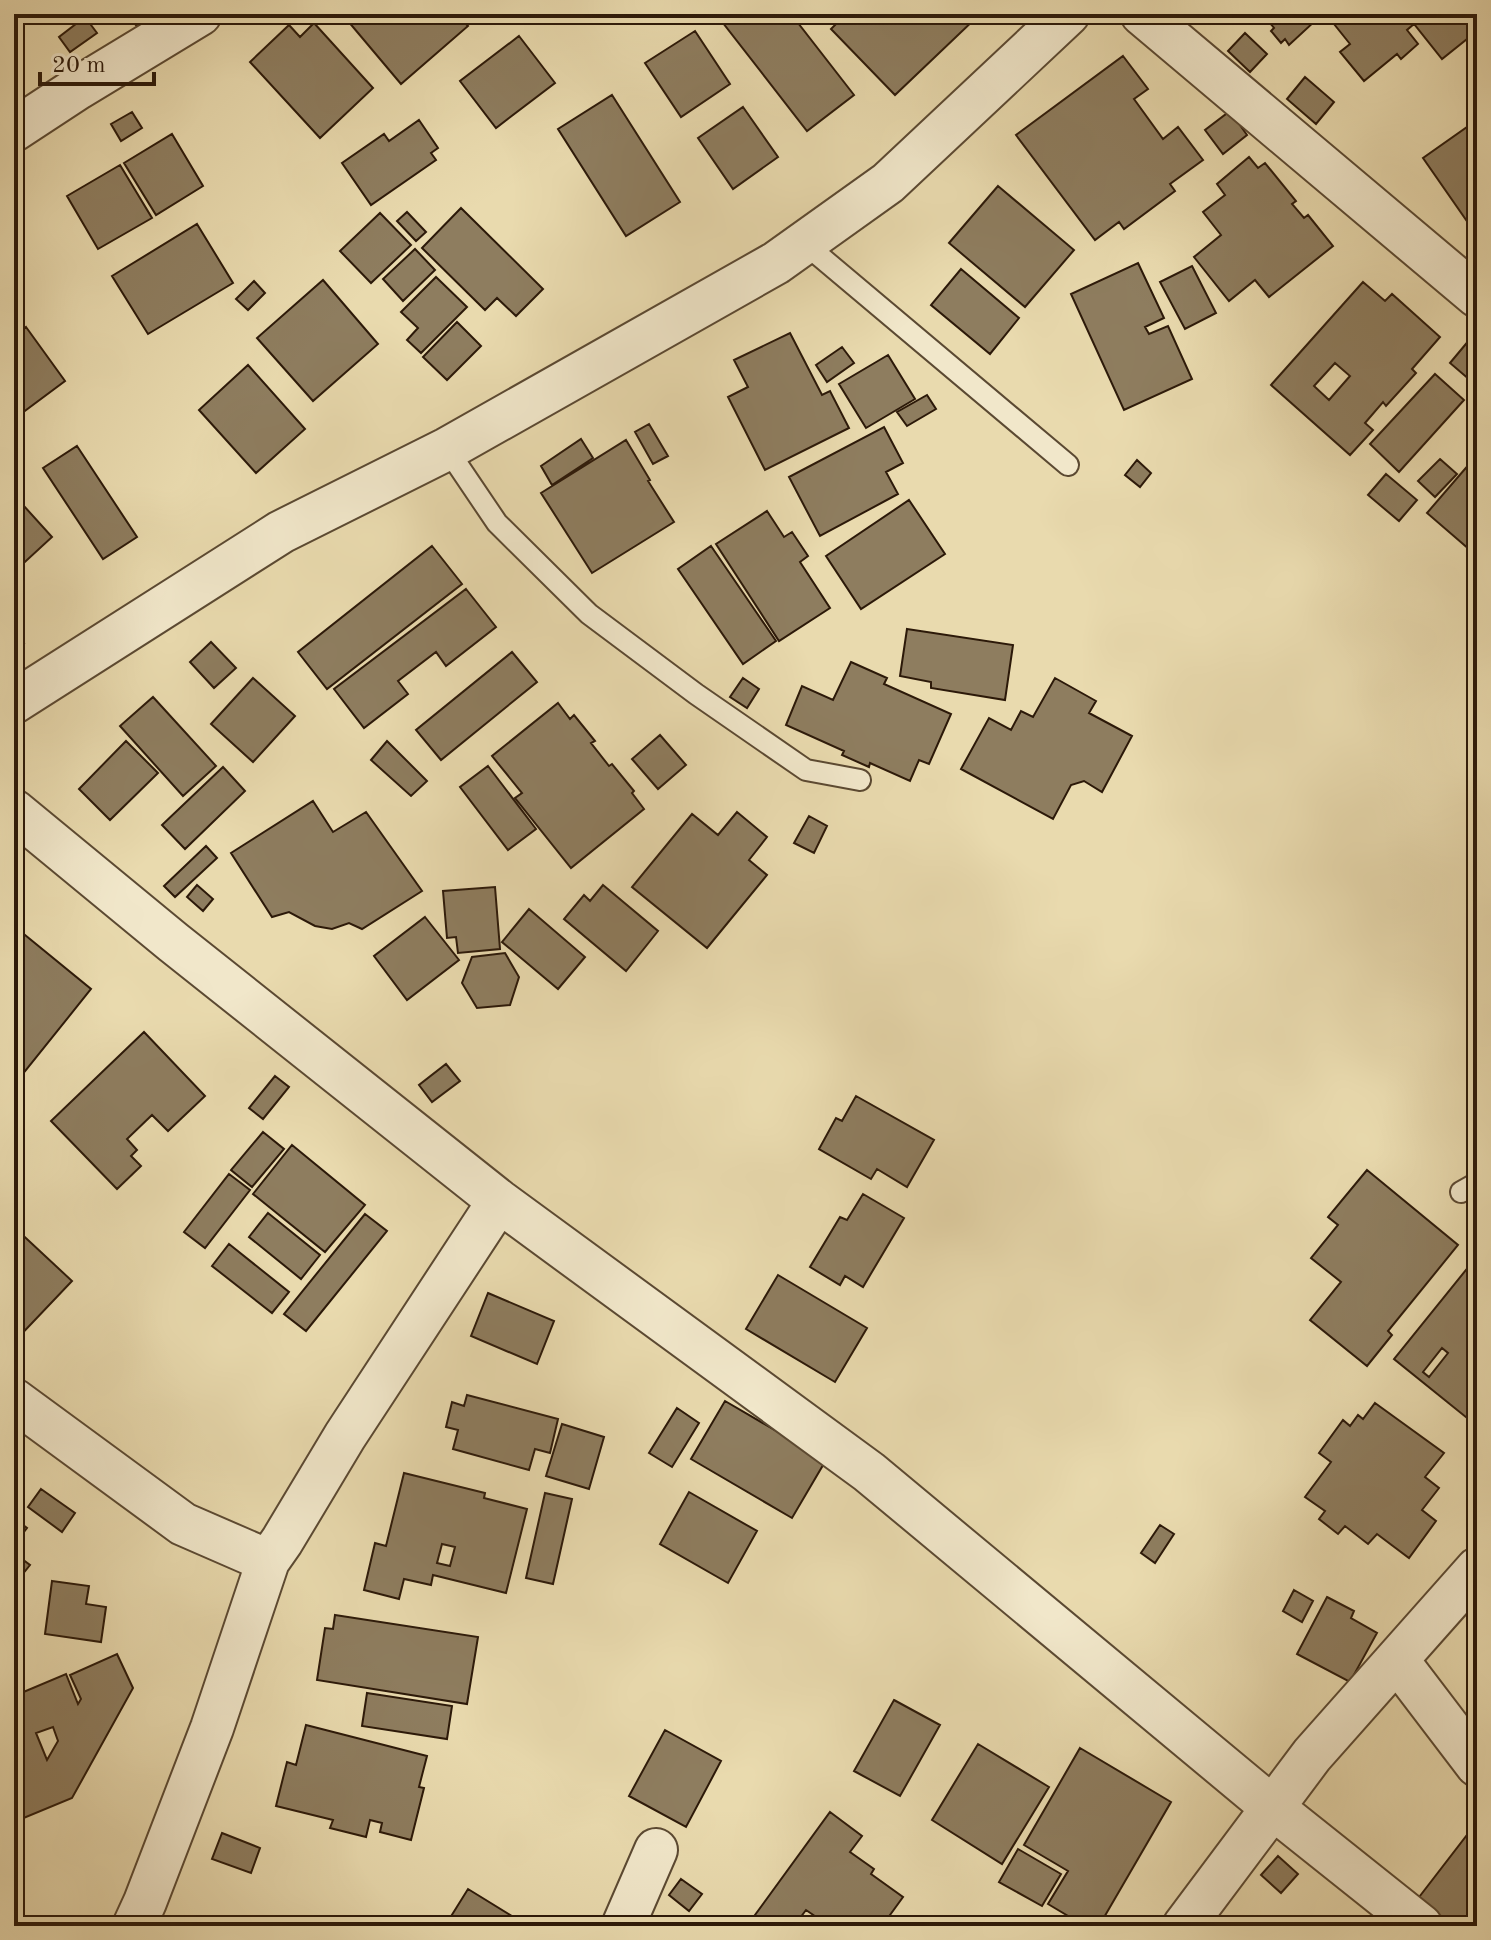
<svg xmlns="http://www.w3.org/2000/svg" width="1491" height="1940" viewBox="0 0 1491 1940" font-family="'Old Standard TT',serif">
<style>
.building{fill:#8e7d5f;stroke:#2c1909;stroke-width:2;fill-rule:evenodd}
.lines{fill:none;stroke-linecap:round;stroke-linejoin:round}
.service-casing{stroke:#5b4932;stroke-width:24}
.minor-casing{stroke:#5b4932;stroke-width:46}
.service{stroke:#f1e7ca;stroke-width:20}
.minor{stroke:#f1e7ca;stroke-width:42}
</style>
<rect width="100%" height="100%" fill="#e9daae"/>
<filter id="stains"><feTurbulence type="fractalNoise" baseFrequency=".0025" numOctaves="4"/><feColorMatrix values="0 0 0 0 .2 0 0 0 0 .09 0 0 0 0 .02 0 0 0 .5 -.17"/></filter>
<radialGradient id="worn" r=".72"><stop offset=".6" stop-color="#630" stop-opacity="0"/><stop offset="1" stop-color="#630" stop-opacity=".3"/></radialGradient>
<path class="building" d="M125,14H154L139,28Z
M342,14H457L468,26L401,84Z
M716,14H791L854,95L807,131Z
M846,14H976L978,16L895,95L831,29Z
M1280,14H1314L1311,16L1315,21L1289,45L1285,39L1281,43L1271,31L1274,28L1270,23Z
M1326,14H1477V31L1442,59L1414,24L1407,30L1418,44L1401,59L1397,54L1364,81L1340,52L1350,44Z
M85,17L97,33L70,52L59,37Z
M314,23L373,88L320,138L250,62L289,25L300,37Z
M695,31L730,84L681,117L645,63Z
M1245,33L1267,54L1250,72L1228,51Z
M519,36L555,83L496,128L460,81Z
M1123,56L1148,89L1134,99L1163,139L1178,127L1203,160L1170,184L1175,191L1124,229L1119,222L1095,240L1016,135Z
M1305,77L1334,102L1316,124L1287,99Z
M612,95L680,202L626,236L558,129Z
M743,107L778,157L733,189L698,138Z
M1230,111L1247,135L1223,154L1205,130Z
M132,112L142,128L121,141L111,124Z
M419,120L438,148L431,153L436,160L371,205L342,163L384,134L389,141Z
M1477,120V222L1471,227L1423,158Z
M172,134L203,186L156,215L124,163Z
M1249,157L1258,168L1265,163L1296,201L1292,204L1304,218L1308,215L1333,246L1269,297L1255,280L1229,301L1194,257L1221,235L1203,212L1225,195L1217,184Z
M120,165L152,218L98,249L67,196Z
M998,186L1074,250L1025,307L949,243Z
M461,208L543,289L516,316L497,298L485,310L422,248Z
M407,212L426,232L416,241L397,221Z
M380,213L411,245L371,283L340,251Z
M197,224L233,283L148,334L112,276Z
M415,249L435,270L403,301L383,279Z
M1138,263L1164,318L1145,327L1149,334L1168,326L1192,379L1124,410L1071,294Z
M1192,266L1216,313L1185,329L1160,282Z
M961,269L1019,318L990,354L931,305Z
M436,277L467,307L421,353L407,340L418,328L401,312Z
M323,280L378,344L313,401L257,338Z
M254,281L265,293L248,310L236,299Z
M1363,282L1385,301L1392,294L1440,337L1412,369L1416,373L1386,406L1383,402L1365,423L1373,430L1350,455L1271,385ZM1335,363L1350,376L1329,400L1314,386Z
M457,322L481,346L447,380L423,357Z
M26,327L65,381L14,419V336Z
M790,333L822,395L830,391L849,428L765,470L728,397L748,387L734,360Z
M1475,333L1477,335V386L1450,363Z
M842,347L854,363L827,382L816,365Z
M888,355L915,399L866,428L839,384Z
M248,365L305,429L256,473L199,410Z
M1435,374L1464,400L1399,472L1370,444Z
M927,395L936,409L907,426L897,412Z
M649,424L668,456L653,464L635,432Z
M884,427L903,463L886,472L898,494L820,536L789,477Z
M581,439L593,458L552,485L541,466Z
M626,440L650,480L648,481L674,522L592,573L541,493Z
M77,446L137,537L103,559L43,468Z
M1477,455V556L1427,513Z
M1440,459L1457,474L1435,497L1418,481Z
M1137,460L1151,473L1140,487L1125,475Z
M1386,474L1417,500L1399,521L1368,495Z
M14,495L52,537L14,572Z
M909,500L945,554L861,609L826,556Z
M767,511L784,537L792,532L808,556L800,562L830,608L779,641L716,544Z
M432,546L462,584L327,689L298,652Z
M711,546L776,641L743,664L678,569Z
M466,589L496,627L446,666L436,652L398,681L408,694L364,728L334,689Z
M14,629L24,643L14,650Z
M907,629L1013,645L1005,700L931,688V682L900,676Z
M211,642L236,668L214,688L190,662Z
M512,652L537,682L441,760L416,730Z
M851,662L887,678L884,684L951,714L929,764L919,760L910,781L870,763L869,767L842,755L844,751L786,725L802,686L833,700Z
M253,678L295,716L253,762L211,724Z
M743,678L759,689L747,708L730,697Z
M1055,678L1096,701L1089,713L1132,736L1102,792L1084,781L1071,785L1053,819L961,769L989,718L1011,730L1021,711L1033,717Z
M153,697L216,766L183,796L120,726Z
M558,703L570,719L574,715L595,741L591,743L609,766L612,764L634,791L632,793L644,809L571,868L515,798L522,793L492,756Z
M660,735L686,765L658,789L632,759Z
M126,741L158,773L110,820L79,789Z
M387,741L427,781L411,796L371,760Z
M488,766L536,829L508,850L460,787Z
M223,767L245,791L185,849L162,825Z
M313,801L333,832L366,812L422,891L362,929L349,923L332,929L315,926L289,912L272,917L231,853Z
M737,812L767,837L749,860L767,875L707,948L632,887L692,814L718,835Z
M809,816L827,826L814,853L794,843Z
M206,846L217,858L175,897L164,886Z
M197,885L213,899L203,911L187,897Z
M603,885L658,931L626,971L564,919L584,895L590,901Z
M495,887L500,949L458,953L456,937L447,938L443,891Z
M529,909L585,957L558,989L502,942Z
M425,917L459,960L407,1000L374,956Z
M14,926L91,989L14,1085Z
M505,953L519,977L510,1005L477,1008L462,983L472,957Z
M144,1032L205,1096L168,1131L152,1115L127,1139L137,1150L131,1156L141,1166L117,1189L51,1121Z
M446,1064L460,1081L432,1102L419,1085Z
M275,1076L289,1087L263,1119L249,1108Z
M856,1096L934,1140L907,1187L877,1169L871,1179L819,1149L836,1118L842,1121Z
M263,1132L284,1149L252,1187L231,1170Z
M292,1145L365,1205L325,1252L253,1194Z
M1367,1170L1458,1245L1388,1331L1392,1335L1367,1366L1310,1320L1341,1282L1311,1258L1338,1225L1328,1217Z
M229,1174L250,1190L205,1248L184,1232Z
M863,1194L904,1218L863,1287L845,1276L840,1285L810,1267L840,1217L847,1220Z
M268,1213L320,1255L301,1279L249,1237Z
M365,1214L387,1231L306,1331L284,1314Z
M14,1227L72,1281L14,1342Z
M229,1244L289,1292L272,1313L212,1266Z
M1474,1260L1477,1262V1305L1473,1309L1477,1312V1426L1394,1359ZM1442,1348L1448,1353L1429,1377L1423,1372Z
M778,1275L867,1328L835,1382L746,1329Z
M488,1293L554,1321L537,1364L471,1336Z
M467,1395L558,1419L550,1453L535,1449L529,1470L453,1449L458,1430L446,1427L452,1402L464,1406Z
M725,1401L826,1460L792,1518L691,1459Z
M1375,1403L1444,1453L1425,1477L1439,1488L1422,1510L1436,1521L1409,1558L1377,1534L1368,1544L1345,1526L1338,1534L1319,1519L1325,1511L1305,1497L1331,1462L1319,1453L1343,1420L1350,1426L1358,1415L1363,1419Z
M677,1408L699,1423L672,1467L649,1453Z
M562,1424L604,1437L589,1489L546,1476Z
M404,1473L485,1493L484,1498L527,1509L506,1593L433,1575L431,1585L404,1579L399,1599L364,1590L375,1543L386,1546ZM442,1544L455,1547L450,1566L437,1563Z
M41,1489L75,1513L62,1532L28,1507Z
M689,1492L757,1531L728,1583L660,1544Z
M545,1493L572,1499L553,1584L526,1578Z
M14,1518L27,1528L14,1545Z
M1160,1525L1174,1534L1155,1563L1141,1553Z
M14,1553L30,1565L14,1585Z
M52,1581L89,1586L86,1604L106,1607L101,1642L45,1634Z
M1294,1590L1313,1601L1302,1622L1283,1611Z
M1327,1597L1354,1611L1351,1618L1377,1633L1350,1682L1297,1654Z
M335,1615L478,1637L467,1704L317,1680L325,1628L333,1629Z
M117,1654L133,1688L72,1798L14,1822V1696L66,1674L78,1704L81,1699L70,1675ZM53,1727L58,1741L47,1760L36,1733Z
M367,1693L452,1706L447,1739L362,1726Z
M894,1700L940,1725L900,1796L854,1771Z
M306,1725L427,1756L419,1787L424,1788L411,1840L380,1832L382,1823L370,1820L366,1837L330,1828L333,1820L276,1806L287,1762L296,1765Z
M665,1730L721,1761L686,1827L629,1796Z
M978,1744L1049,1787L1002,1864L932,1820Z
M1080,1748L1171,1802L1099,1926H1085L1048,1904L1068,1871L1024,1845Z
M830,1812L862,1836L850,1852L874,1869L871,1874L903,1897L882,1926H818L822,1921L806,1910L794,1926H770L755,1915Z
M1477,1822V1923L1474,1926H1440L1413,1905Z
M222,1833L260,1848L251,1873L212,1859Z
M1018,1849L1061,1874L1042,1906L999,1882Z
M1278,1856L1298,1874L1281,1893L1261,1875Z
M681,1879L702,1894L689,1911L669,1895Z
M468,1889L528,1926H445Z"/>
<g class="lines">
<g class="service-casing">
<path id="service" d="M804,243L1068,465
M447,449L497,523L589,614L696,694L806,770L860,780
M1461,1192L1477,1183"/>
</g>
<g class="minor-casing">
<path id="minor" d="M1142,14L1477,296
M14,130L78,88L200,14
M14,702L281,532L447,449L776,263L888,183L1068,14
M14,811L173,942L499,1201L869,1472L1273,1808L1421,1926
M14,1400L183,1524L268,1561
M1397,1660L1477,1765
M134,1926L145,1902L212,1728L268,1561L282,1541L345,1436L499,1201
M623,1926L656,1850
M1184,1926L1312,1755L1477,1569"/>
</g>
<use href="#service" class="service"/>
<use href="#minor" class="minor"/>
</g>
<rect width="1491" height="1940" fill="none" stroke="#e9daae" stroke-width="48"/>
<rect x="16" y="16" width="1459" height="1908" fill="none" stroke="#2c1909" stroke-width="4"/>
<rect x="24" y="24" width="1443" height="1892" fill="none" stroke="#2c1909" stroke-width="2"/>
<path d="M40 72v12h114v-12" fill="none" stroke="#2c1909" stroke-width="4"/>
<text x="52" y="72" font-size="24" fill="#2c1909" stroke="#f1e7ca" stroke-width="6" paint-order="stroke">20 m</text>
<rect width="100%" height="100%" filter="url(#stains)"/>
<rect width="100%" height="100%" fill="url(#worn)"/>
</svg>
